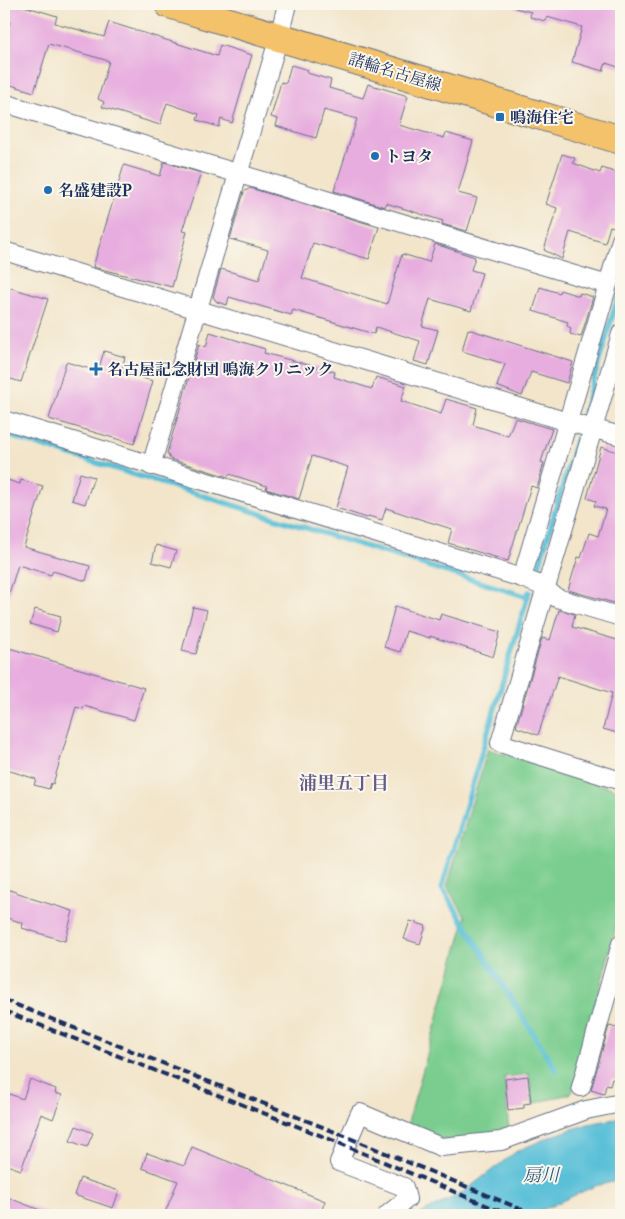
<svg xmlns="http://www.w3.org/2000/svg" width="625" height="1219" viewBox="0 0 625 1219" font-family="'IM FELL French Canon','Noto Serif JP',serif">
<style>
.green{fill:#7acd8f;stroke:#4a7e76}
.water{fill:#5ac0d8;stroke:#3a789b}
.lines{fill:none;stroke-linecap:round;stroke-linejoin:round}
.stream{stroke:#5ac0d8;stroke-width:5.5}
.building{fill:#e7addf}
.minor-casing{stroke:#666f84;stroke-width:20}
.primary-casing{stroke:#666f84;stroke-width:30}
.minor{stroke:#fff;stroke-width:18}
.primary{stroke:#f3c26a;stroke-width:28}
.rail{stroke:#1b2f5e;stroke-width:4;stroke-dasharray:8 4;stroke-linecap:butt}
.poi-dot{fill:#1f6fb2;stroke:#fbf7ec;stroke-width:2}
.labels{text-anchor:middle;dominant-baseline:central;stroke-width:4;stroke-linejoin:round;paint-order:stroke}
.street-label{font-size:16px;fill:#1b2f5e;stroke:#fbf7ec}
.poi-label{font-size:16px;font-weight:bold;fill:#1b2f5e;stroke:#fbf7ec;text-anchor:start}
.neighbourhood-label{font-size:18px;font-weight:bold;fill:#625b8b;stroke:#fbf7ec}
.water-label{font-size:18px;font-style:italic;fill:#2e5a83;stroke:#fbf7ec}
</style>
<rect width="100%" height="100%" fill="#fbf7ec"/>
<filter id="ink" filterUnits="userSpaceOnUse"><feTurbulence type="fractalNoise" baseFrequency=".02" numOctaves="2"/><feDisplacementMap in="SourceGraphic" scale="10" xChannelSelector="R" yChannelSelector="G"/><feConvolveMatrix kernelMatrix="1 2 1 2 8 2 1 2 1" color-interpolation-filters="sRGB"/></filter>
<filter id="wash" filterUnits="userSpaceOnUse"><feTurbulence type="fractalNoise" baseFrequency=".0096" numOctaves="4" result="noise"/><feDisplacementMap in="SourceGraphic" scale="20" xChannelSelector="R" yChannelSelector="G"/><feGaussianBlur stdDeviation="1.12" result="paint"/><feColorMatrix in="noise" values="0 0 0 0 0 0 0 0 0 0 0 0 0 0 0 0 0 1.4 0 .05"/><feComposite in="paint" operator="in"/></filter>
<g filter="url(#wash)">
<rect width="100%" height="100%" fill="#f2e5ca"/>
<path class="green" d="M488,749L621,791V909L572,1093L533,1104L529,1074L504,1077L509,1131L446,1141L407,1126L466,917L447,887Z"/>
<path class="water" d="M621,1118V1180L595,1186L531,1215H418L462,1193L517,1151L552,1136L588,1124Z"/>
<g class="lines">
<path class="stream" d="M584,412L621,287
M4,434L528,597
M538,569L577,437
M529,592L442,888L556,1070"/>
</g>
<g id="blocks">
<path class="building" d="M4,4H17L57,16L55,23L104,37L109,22L217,56L220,45L252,55L232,123L221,119L219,127L197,120L199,114L167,103L160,125L102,107L104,102L98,99L109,61L49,44L34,92L4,83V42L10,22L4,21Z
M516,4H621V68L606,63L603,71L572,62L582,27L547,17L545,21L530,17L531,12L515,8Z
M291,65L308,70L307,73L331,80L329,88L363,98L368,84L408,96L399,125L444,138L446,133L473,141L458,193L477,198L467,231L442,224L443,221L386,203L385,207L334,191L357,119L324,110L316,138L276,126L278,119L271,117L281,82L286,83Z
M562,154L575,158L573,163L600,173L602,168L621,174V202L614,227L610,226L605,243L570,232L562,259L544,250L557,208L546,204Z
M164,162L201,173L182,231L187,232L172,287L93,267L124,165L160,176Z
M250,188L379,227L369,259L313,243L302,278L387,304L402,254L429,262L435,244L475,257L471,270L482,273L471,311L430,299L422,326L438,330L428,365L414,361L420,341L376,327L374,334L293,310L291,315L229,297L227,305L217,302L213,297L221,269L259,280L268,250L230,239L244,192Z
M4,286L48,299L21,382L4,377Z
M540,287L559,293L560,290L579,296L580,293L593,297L581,337L570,334L571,328L567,326L568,322L533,311Z
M468,329L573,362L567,383L531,372L522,396L497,386L505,364L462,351Z
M210,332L265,349L264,353L335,372L334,377L372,389L376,377L406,386L401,401L441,414L446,399L477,408L473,425L508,436L515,418L552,429L541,462L544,463L537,488L531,486L508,561L448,543L452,529L407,515L386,508L382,520L368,516L367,518L336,508L348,467L312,456L299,499L266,489L267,486L229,474L228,477L170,459L167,453L199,344L206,347Z
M104,351L125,357L121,372L153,381L134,444L49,419L66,362L98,371Z
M601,447L618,452L615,462L621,465V605L568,590L578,557L581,558L589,533L598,536L606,509L594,506L596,501L587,498Z
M80,473L94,477L85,504L72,500Z
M4,479L20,484L21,480L43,486L24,547L90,566L86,581L53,571L51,575L18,565L7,600H4Z
M156,545L176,551L171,567L152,562Z
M395,606L439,620L441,614L500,632L493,657L430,636V638L406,631L400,652L384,647Z
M193,607L207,610L196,654L182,651Z
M35,609L61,616L57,632L30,624Z
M559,610L575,614L572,627L621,641V734L603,729L612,693L558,676L538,735L516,727L542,638L550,640Z
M9,648L144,688L134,720L84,706L83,709L76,707L53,784L51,783L49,789L34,785L36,779L4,769V671Z
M4,888L30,897V898L73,911L65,941L22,928L23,923L4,917Z
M410,921L426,926L420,944L404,939Z
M609,1026L621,1029V1073L619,1080L612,1079L610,1086L606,1085L604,1094L591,1090Z
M528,1076L531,1103L524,1104V1108L508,1110L505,1079Z
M30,1079L56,1089L55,1093L62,1095L53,1119L41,1114L21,1170L4,1164V1092L23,1099Z
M76,1126L93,1133L87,1147L70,1141Z
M192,1147L325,1201L320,1215H164L178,1181L142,1168L147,1153L184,1166Z
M80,1178L119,1191L113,1208L74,1195Z
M4,1196L50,1214V1215H4Z"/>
</g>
</g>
<g filter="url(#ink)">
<use href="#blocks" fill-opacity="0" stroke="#666f84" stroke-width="1"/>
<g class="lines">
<g class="minor-casing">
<path id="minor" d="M4,103L608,285
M4,251L568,422L621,436
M621,334L500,743L621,781
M4,420L522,578L540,585L557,598L621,617
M151,466L279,37L287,4
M522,578L621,240
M581,1087L621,944
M387,1215L407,1199L404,1187L339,1162L360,1113L441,1147L501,1141L586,1110L621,1103"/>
</g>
<g class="primary-casing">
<path id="primary" d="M169,4L621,140"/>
</g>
<use href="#minor" class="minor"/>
<use href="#primary" class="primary"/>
<path class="rail" d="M4,1000L335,1132L535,1215
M4,1011L332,1140L509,1215"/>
</g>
</g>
<g class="poi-dot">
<rect x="495" y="112" width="10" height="10" rx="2.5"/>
<circle cx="375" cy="156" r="5"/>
<circle cx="48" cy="190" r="5"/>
<path d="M93.5 361.5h5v5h5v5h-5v5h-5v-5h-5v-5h5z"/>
</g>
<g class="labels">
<g class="street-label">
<text transform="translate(395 72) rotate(17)">諸輪名古屋線</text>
</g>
<g class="poi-label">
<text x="510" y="117">鳴海住宅</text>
<text x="385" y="156">トヨタ</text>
<text x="58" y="190">名盛建設P</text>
<text x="107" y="369">名古屋記念財団 鳴海クリニック</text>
</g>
<g class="neighbourhood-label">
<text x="344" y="783">浦里五丁目</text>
</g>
<g class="water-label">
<text x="541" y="1175">扇川</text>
</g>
</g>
<rect width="625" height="1219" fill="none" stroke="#fbf7ec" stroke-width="20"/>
</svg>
